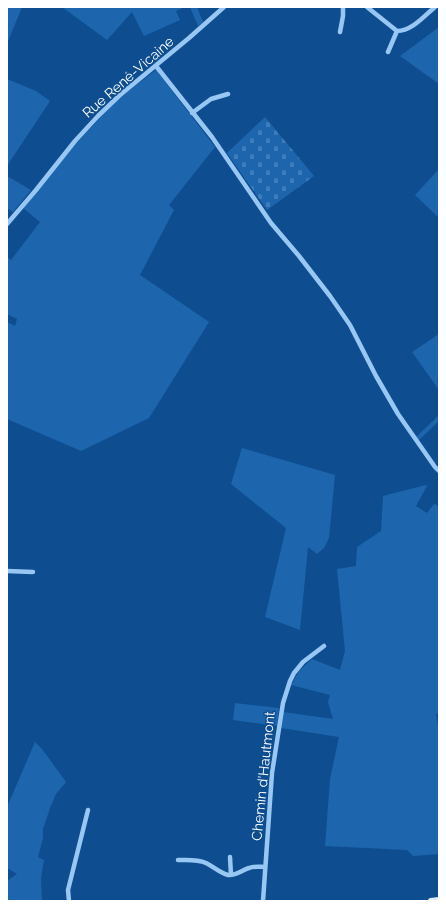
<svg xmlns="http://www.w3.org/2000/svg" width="446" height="908" viewBox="0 0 446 908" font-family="Raleway,sans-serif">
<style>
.grass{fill:#1d66ae}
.cemetery{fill:url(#cemetery-stones)}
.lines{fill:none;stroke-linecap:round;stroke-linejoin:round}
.minor{stroke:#98c7f4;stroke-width:4.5}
.major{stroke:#e4f0ff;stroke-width:6}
.labels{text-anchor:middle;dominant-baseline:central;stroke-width:3;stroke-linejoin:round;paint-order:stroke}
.street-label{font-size:14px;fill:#fff;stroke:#0e4e90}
</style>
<defs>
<pattern id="cemetery-stones" width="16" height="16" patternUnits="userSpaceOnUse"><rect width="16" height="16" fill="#1d66ae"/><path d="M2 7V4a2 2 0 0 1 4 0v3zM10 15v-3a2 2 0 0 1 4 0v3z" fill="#3f7dba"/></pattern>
</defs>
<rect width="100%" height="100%" fill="#0e4e90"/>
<path class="grass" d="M7,7H22L7,44Z
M62,7H185L176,11L180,20L144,36L132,12L107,40Z
M190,7H197L203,22L198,26Z
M439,27V84L400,56Z
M156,70L215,147L169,205L174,210L140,275L209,322L149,418L81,451L7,419V322L15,326L17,319L7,314V257L11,260L40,222L23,208C51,173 79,138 111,107C125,93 140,82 156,70Z
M7,79L36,91L50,101L7,166Z
M439,169V218L415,195Z
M7,176L31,190L13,212L7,208Z
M439,334V390L412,352Z
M439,415V421L419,440L416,437Z
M242,448L335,475L329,538L324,548L317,554L308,547L300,630L265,617L286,528L231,484Z
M426,485L427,486L416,506L427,513L434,504L439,506V713L436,714L439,733V854L413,856L407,850L325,846L330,779L339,737L281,728L283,712L333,719L328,702L330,695L291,685L299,671L312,659L340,670L345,651L337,569L356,566L357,547L381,531L383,496Z
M235,703L279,708L277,726L233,720Z
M35,742L42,749L66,782L56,794L50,808L43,829V838L38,857L44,860L41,878L42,901H7V881L17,874L7,868V807Z"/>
<path class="cemetery" d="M265,117L314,176L267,210L227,153Z"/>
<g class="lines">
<path class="minor" d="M367,7L397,31C412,31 424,16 435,7
M340,32L343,16V7
M388,52L397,31
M156,66L212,137L271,223L299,256L330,296L350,325L376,376L398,414L435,467L439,471
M192,113L211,99L228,94
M7,224L36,190L75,141L98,116L120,95L189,38L224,7
M7,571L33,572
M230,857L231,875
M178,860C188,860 197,859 206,863C214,867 220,873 228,875C236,876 242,870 249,868C254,866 259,867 265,867
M69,901L68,890L88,810
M263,901L272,773L283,703L290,681L294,673L303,662L324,646"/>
<path class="major" d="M431,901L439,900"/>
</g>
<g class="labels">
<g class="street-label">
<text transform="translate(128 77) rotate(-41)">Rue René-Vicaine</text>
<text transform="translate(263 776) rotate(-84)">Chemin d'Hautmont</text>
</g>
</g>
<rect width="446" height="908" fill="none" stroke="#ffffff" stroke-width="16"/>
</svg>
